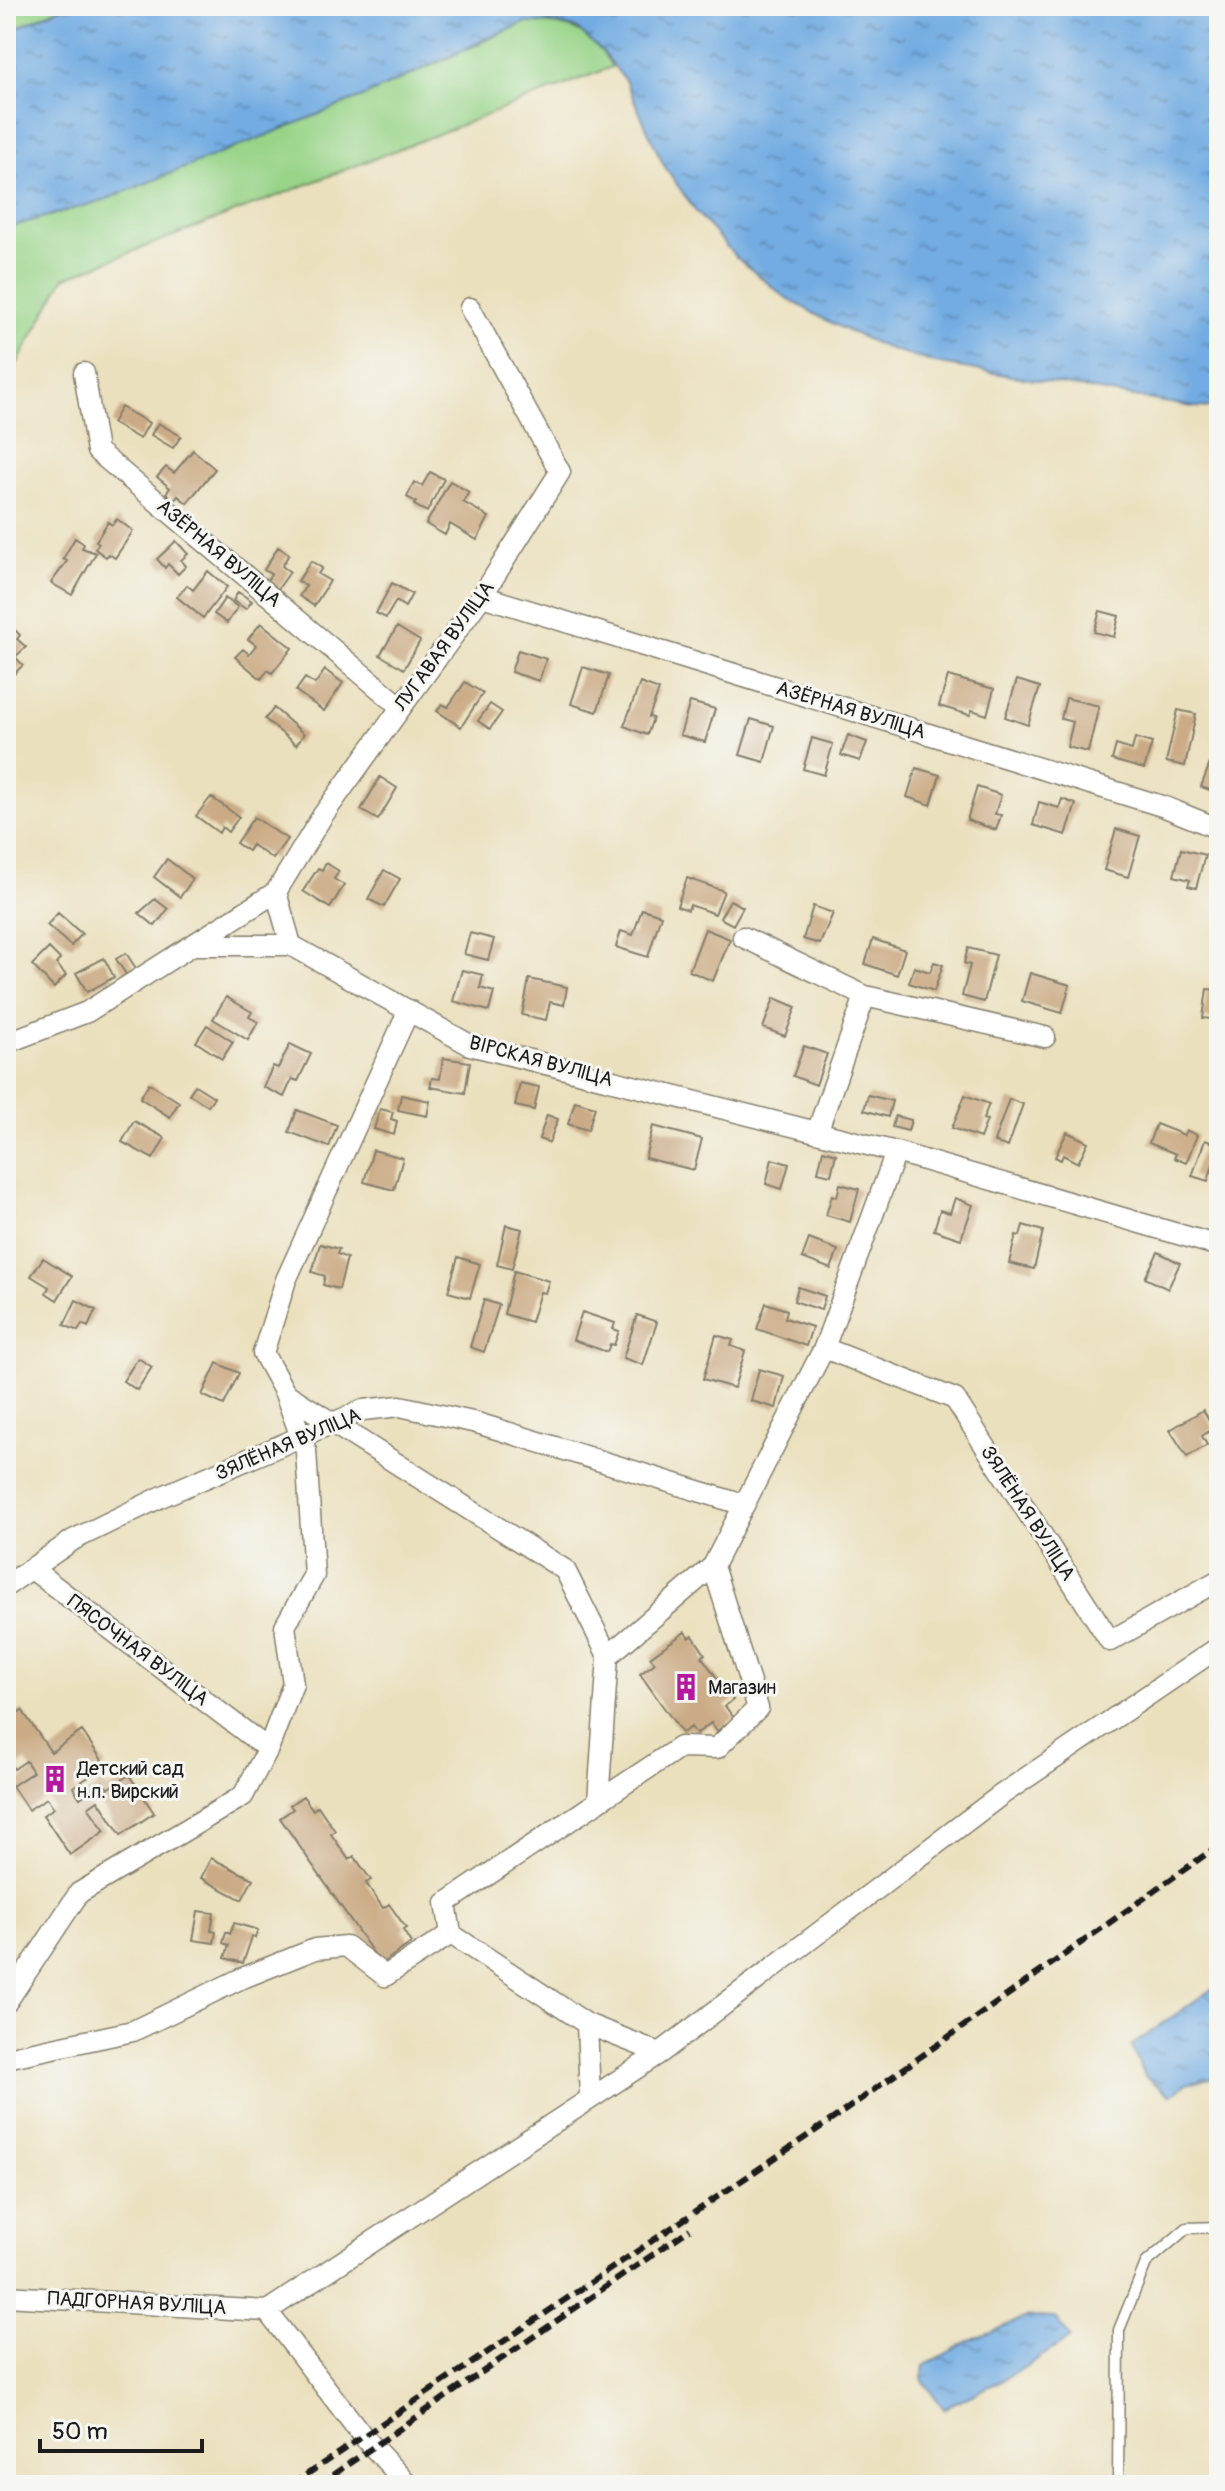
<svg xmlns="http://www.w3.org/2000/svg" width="1225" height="2491" viewBox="0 0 1225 2491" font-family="Pangolin,sans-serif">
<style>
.green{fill:#98d488;stroke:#5a7852;stroke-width:2}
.water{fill:url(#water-ripples);stroke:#47647f;stroke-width:2}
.building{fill:#cbab85}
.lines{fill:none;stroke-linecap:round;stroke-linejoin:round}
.lane-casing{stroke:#847e6c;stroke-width:13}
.street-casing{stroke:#847e6c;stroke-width:23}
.lane{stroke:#fff;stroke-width:10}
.street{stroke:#fff;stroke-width:20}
.rail{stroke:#1c1c1c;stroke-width:6;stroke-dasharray:12 6;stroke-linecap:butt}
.labels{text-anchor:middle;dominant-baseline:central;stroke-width:6;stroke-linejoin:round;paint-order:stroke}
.street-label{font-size:20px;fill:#1c1c1c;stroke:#f6f6f2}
.poi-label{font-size:20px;fill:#1c1c1c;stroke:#f6f6f2;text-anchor:start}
</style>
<defs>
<pattern id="water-ripples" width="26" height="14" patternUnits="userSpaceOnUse" patternTransform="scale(2)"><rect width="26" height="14" fill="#72ace2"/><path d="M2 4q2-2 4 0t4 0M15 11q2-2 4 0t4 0" fill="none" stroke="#5d8bb6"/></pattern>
</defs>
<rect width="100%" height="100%" fill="#f6f6f2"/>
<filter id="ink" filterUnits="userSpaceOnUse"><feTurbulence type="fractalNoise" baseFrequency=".0125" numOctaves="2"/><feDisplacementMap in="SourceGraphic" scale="16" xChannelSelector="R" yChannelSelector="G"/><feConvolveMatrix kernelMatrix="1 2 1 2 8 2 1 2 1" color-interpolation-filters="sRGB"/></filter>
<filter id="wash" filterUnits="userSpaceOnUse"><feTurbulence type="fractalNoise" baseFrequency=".006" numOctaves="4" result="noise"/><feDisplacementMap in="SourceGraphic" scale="32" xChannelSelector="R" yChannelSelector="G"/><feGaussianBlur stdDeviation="1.8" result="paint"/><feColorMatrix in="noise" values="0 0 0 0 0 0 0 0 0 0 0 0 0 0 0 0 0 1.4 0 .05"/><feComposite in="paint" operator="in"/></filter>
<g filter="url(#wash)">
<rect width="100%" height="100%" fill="#ebe0bd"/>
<path class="green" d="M6,6H65L21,26L6,36Z
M524,23C567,22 590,28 612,67L64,278L6,384V228L104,200L367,95Z"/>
<path class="water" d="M65,6H1219V408L1193,407L935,363L884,347L831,323L785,297L736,257L696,212L663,164L626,82L604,53L576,28L549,23H524L499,33L367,95L104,200L6,228V36L21,26Z
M1219,1984V2077L1186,2084L1170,2095L1145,2076L1131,2046Z
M1027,2317L1056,2318L1070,2338L1014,2374L944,2409L922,2379L924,2366L970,2340Z"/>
<g id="blocks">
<path class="building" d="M121,407L149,423L140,439L112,423Z
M158,423L181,436L173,448L151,435Z
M193,450L215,469L187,503L178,496L175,500L166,493L170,488L157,477L166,467L174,473Z
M430,472L444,479L427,512L414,505L416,502L407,497L414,482L422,486Z
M450,481L469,492L463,502L489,517L477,540L450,524L445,535L426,524Z
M117,519L133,531L115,558L109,554L106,557L95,549L99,543L96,541L108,522L112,525Z
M75,538L84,544L82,548L96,553L72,595L51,583L67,561L63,559Z
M176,541L188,554L181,560L186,566L178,574L168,564L165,568L157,559Z
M278,547L289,554L282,566L290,572L278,589L266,582L271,574L264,570Z
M311,561L322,568L318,574L330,581L314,606L299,596L306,586L298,581Z
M208,571L227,587L203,618L177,597L187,585L193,590Z
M392,583L412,594L405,607L396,601L386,618L376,613Z
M238,592L252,601L246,609L233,601Z
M225,598L238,607L227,623L214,614Z
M1100,611L1119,616L1114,637L1094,632Z
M261,623L292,648L272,673L268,670L261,679L235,657L243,649L249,654L256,645L248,639Z
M12,627L20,635L17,639L26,647L15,657L23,665L12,676L6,670V633Z
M397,627L420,641L404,669L380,655Z
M518,650L546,659L539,681L511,672Z
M583,667L609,675L597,712L571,704Z
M325,670L343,683L324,711L296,691L305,678L315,684Z
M948,676L994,689L987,715L972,710L970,715L939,706Z
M1017,680L1040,687L1028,725L1005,717Z
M465,682L483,693L461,727L437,711L442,704L448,707Z
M640,683L659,690L649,717L653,718L647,735L624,726Z
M1066,698L1099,706L1088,752L1067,747L1073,722L1061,719Z
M690,702L715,709L705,742L680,735Z
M490,704L502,712L490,729L478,721Z
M274,708L304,734L296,745L265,719Z
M1178,710L1196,714L1185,766L1166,762Z
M751,719L774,726L764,762L740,755Z
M848,735L867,742L860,761L841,755Z
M812,738L833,744L824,775L803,769Z
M1135,738L1152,743L1144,769L1112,760L1116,745L1132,750Z
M1212,758L1219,761V793L1201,787Z
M916,768L940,775L931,805L907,797Z
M380,777L397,788L378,820L361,810Z
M977,787L1001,795L995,814L1001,815L996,830L967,820Z
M211,797L239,817L228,832L222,827L219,833L196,816Z
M1062,799L1076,804L1066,835L1033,825L1039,802L1059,808Z
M254,817L287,839L273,859L252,845L248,851L236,843Z
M1116,829L1140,836L1128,877L1104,870Z
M1181,849L1205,855L1196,888L1188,886L1190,880L1174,876Z
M167,859L193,879L180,897L154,877Z
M326,863L339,871L334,879L344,885L330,908L303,891L318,868L322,870Z
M384,870L400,879L384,907L368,899Z
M687,878L724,891L715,914L690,905L688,910L677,906Z
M155,899L168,909L155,926L139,913Z
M730,900L743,907L733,925L720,918Z
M813,906L833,913L820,944L803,939Z
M642,909L661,915L648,957L616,947L621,931L633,935Z
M58,913L82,934L71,946L47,925Z
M705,929L730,939L713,981L689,971Z
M470,933L494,939L488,960L464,954Z
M873,939L905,950L897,975L865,964Z
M49,948L60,959L56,964L66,975L54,988L32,965Z
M968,948L996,955L984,1002L962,996L970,965L964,963Z
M126,953L137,970L127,976L116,959Z
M104,958L114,977L87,992L76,973Z
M934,962L943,965L934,991L909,983L914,967L930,972Z
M462,970L483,975L480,988L494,992L489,1011L453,1001Z
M1030,973L1070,985L1062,1013L1022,1001Z
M529,979L567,987L564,1005L550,1002L546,1020L522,1015Z
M1207,989L1219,990V1020L1203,1018Z
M226,997L252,1012L249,1017L258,1022L248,1040L213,1019Z
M774,998L796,1007L785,1036L763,1028Z
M207,1025L233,1042L222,1059L196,1042Z
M290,1044L311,1054L298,1081L292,1079L284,1097L263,1087L273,1066L278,1068Z
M804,1046L827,1054L816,1085L793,1076Z
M443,1058L470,1062L465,1093L430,1087L432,1078L440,1079Z
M149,1083L179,1102L170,1117L140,1098Z
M520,1083L539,1087L534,1110L515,1106Z
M195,1085L214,1097L208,1106L189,1094Z
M401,1095L430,1101L427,1116L398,1110Z
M868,1095L892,1101L888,1117L864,1110Z
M965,1095L989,1104L983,1119L987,1120L980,1138L952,1128Z
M1009,1099L1023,1104L1008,1147L994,1142Z
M575,1101L595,1107L588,1130L568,1124Z
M380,1109L393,1112L391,1119L397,1121L394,1135L374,1129Z
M297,1110L337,1125L329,1147L289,1132Z
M547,1115L558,1119L549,1143L539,1139Z
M895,1116L911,1120L908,1131L892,1127Z
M134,1121L165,1138L153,1159L122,1142Z
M1156,1124L1184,1135L1186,1130L1197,1135L1186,1163L1174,1158L1176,1154L1149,1143Z
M653,1126L702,1139L694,1170L645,1158Z
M1067,1132L1088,1142L1078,1163L1063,1155L1061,1160L1055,1157Z
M1205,1140L1219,1145L1208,1181L1192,1176Z
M373,1150L403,1158L394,1190L364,1182Z
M823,1150L836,1154L831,1175L818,1172Z
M772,1159L789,1164L782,1189L766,1184Z
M840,1184L859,1189L850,1222L826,1215L832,1195L837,1197Z
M955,1198L973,1205L961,1239L934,1230L940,1210L950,1213Z
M506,1225L522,1229L512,1269L497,1265Z
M1023,1225L1043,1231L1034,1269L1009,1263L1016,1235L1020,1236Z
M809,1239L838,1250L831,1269L802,1258Z
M320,1244L339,1249L337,1254L347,1258L339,1289L323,1285L325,1276L312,1272Z
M1158,1252L1180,1263L1168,1289L1145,1278Z
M458,1257L480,1264L470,1298L448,1292Z
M43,1258L72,1276L57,1300L46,1293L49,1287L31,1276Z
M514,1271L549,1281L545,1293L540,1292L531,1322L504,1314Z
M798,1287L825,1296L821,1310L794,1301Z
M76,1300L96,1310L88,1327L82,1324L78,1331L64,1325Z
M484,1300L499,1305L484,1352L470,1347Z
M766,1303L787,1310L785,1318L812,1327L806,1346L757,1329Z
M582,1312L615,1323L613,1329L619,1331L614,1345L610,1344L607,1352L573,1340Z
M637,1315L657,1322L643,1365L623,1358Z
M716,1335L733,1340L731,1346L745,1351L734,1388L703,1379Z
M138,1358L152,1367L137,1390L123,1381Z
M217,1363L239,1373L224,1405L202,1395Z
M759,1369L784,1376L776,1408L751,1401Z
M1203,1410L1214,1428L1202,1436L1207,1445L1187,1457L1170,1430Z
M685,1632L689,1638L693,1636L705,1654L702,1657L733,1700L725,1706L734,1718L717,1731L711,1723L696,1734L691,1727L682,1733L640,1674L655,1663L650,1657Z
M22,1710L51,1752L82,1731L106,1766L73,1787L80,1798L103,1782L108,1789L129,1775L154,1813L121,1835L98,1800L88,1807L105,1831L70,1855L43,1815L54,1808L47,1798L28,1810L12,1786L33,1772L26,1761L14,1769L6,1757V1721Z
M303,1796L313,1810L318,1806L335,1831L331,1834L349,1860L354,1856L371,1880L366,1883L383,1908L389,1904L406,1928L403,1930L411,1943L381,1964L280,1818L293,1809L290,1805Z
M211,1858L253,1879L242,1900L201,1878Z
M198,1911L214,1913L211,1931L216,1932L214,1943L193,1940Z
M234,1923L258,1930L255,1938L252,1937L243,1963L225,1958L229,1945L223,1943L226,1932L230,1934Z"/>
</g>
</g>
<g filter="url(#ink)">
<use href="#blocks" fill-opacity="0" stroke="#847e6c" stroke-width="2"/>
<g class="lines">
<g class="lane-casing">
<path id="lane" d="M1118,2485L1119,2330L1146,2263L1187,2228L1219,2227"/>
</g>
<g class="street-casing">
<path id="street" d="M84,373L97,451L400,706
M482,596L1165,807L1219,829
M276,892L291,945L470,1045L896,1152L1219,1246
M743,937L865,996
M193,945H291
M6,1043L87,1012L276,892L323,815L482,596L560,472L470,308
M817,1132L865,996L1045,1037
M824,1348L955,1399L1110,1641L1219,1580
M285,1393L565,1570L608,1656
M32,1569L268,1749
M6,1586L73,1540L163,1496L363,1410L400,1406L477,1423L744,1505
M598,1802L608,1656L713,1566L824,1348L896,1152
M6,2003L79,1893L243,1796L268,1749L293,1684L285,1626L314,1575L306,1451L285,1393L263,1353L286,1280L409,1010
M587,2024L451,1934L446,1903L680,1747L717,1748L758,1708L713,1566
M6,2058L133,2031L240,1979L315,1949L346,1946L385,1976L451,1934
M590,2099L587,2024L660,2053
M6,2296L267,2311
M267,2311L660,2053L1001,1795L1219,1647
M267,2311L362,2435L408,2485"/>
</g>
<use href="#lane" class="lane"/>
<use href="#street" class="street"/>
<path class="rail" d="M291,2485L837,2116L1219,1845
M318,2485L690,2229"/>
</g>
</g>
<defs>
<g id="building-bare" transform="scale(2.16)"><path d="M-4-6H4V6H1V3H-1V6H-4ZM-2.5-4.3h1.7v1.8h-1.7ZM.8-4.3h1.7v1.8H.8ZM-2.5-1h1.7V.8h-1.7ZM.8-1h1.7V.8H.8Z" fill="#b5179e" stroke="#f6f6f2" stroke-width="2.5" paint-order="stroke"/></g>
</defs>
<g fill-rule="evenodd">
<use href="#building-bare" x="686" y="1687"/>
<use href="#building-bare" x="55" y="1779"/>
</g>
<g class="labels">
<g class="street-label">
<text transform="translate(219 553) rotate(40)">АЗЁРНАЯ ВУЛІЦА</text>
<text transform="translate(444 646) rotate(-54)">ЛУГАВАЯ ВУЛІЦА</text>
<text transform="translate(851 710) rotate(17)">АЗЁРНАЯ ВУЛІЦА</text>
<text transform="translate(541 1061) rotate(15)">ВІРСКАЯ ВУЛІЦА</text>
<text transform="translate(288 1444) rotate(-23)">ЗЯЛЁНАЯ ВУЛІЦА</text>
<text transform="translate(1028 1513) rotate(57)">ЗЯЛЁНАЯ ВУЛІЦА</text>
<text transform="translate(138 1650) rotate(37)">ПЯСОЧНАЯ ВУЛІЦА</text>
<text transform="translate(137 2303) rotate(3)">ПАДГОРНАЯ ВУЛІЦА</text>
</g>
<g class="poi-label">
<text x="708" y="1687">Магазин</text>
<text x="77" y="1768">Детский сад<tspan x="77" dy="23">н.п. Вирский</tspan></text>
</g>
</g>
<rect width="1225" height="2491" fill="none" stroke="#f6f6f2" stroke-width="32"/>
<path d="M40 2439v12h162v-12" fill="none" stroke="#1c1c1c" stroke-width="4"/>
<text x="52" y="2439" font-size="24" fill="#1c1c1c" stroke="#f6f6f2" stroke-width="6" paint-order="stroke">50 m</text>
</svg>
